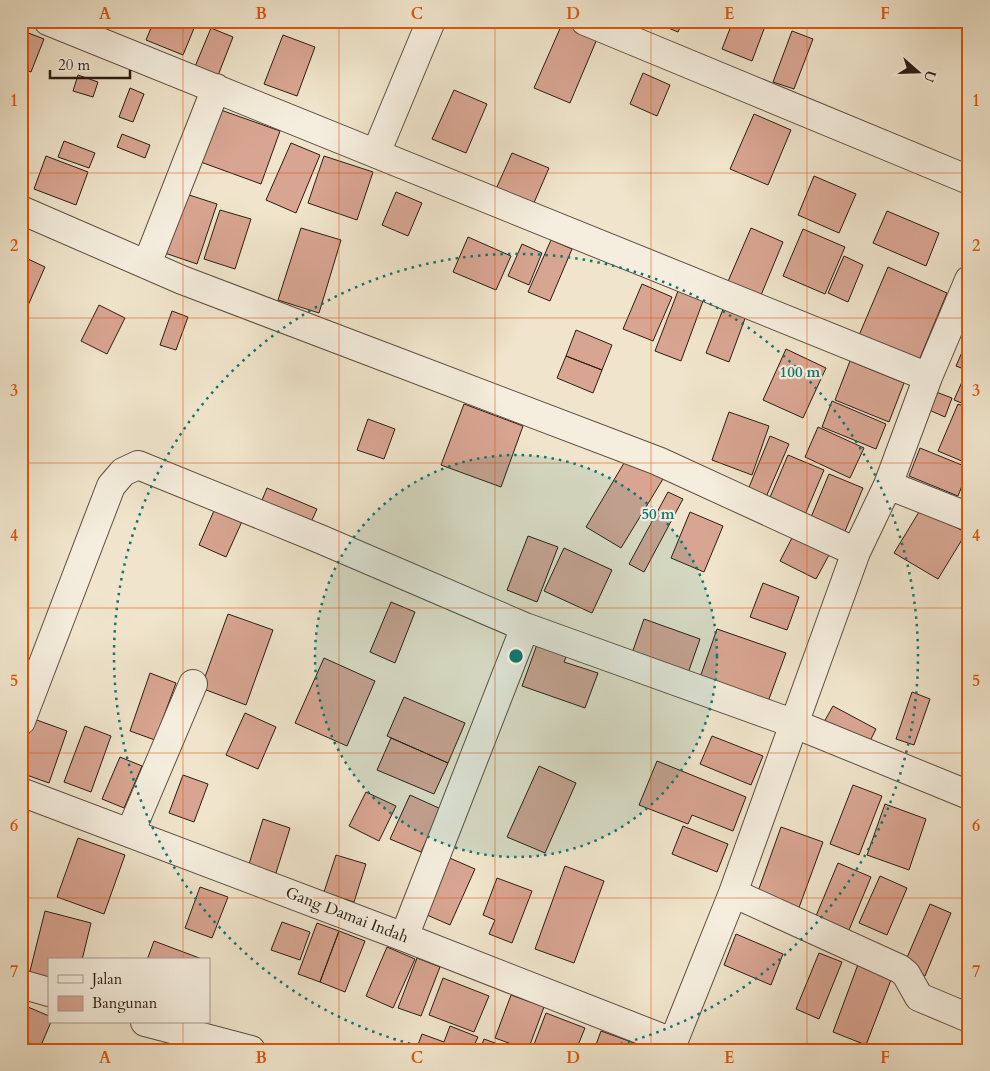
<svg xmlns="http://www.w3.org/2000/svg" width="990" height="1071" viewBox="0 0 990 1071" font-family="Cardo,serif">
<style>
.building{fill:#d8a592;stroke:#2d1c11}
.lines{fill:none;stroke-linecap:round;stroke-linejoin:round}
.minor-casing{stroke:#5e4e40;stroke-width:30}
.minor{stroke:#f5eede;stroke-width:28}
.grid{fill:none;stroke:#df560c;stroke-width:1;stroke-opacity:0.55}
.ring{fill:none;stroke:#0f766e;stroke-width:2.5;stroke-dasharray:2.5 5}
.labels{text-anchor:middle;dominant-baseline:central;stroke-width:4.5;stroke-linejoin:round;paint-order:stroke}
.street-label{font-size:16px;fill:#2d1c11;stroke:#f5eede}
.centre{fill:#0f766e;stroke:#f5eede;stroke-width:2.5}
.ring-label{font-size:15px;text-anchor:middle;font-weight:bold;fill:#0f766e;stroke:#f5eede;stroke-width:4.5;stroke-linejoin:round;paint-order:stroke}
.neatline{fill:none;stroke:#df560c;stroke-width:2}
.grid-label{font-size:16px;text-anchor:middle;font-weight:bold;fill:#df560c}
</style>
<rect width="100%" height="100%" fill="#f0e5cc"/>
<filter id="stains"><feTurbulence type="fractalNoise" baseFrequency=".004" numOctaves="4"/><feColorMatrix values="0 0 0 0 .2 0 0 0 0 .09 0 0 0 0 .02 0 0 0 .5 -.17"/></filter>
<radialGradient id="worn" r=".72"><stop offset=".6" stop-color="#630" stop-opacity="0"/><stop offset="1" stop-color="#630" stop-opacity=".3"/></radialGradient>
<path class="building" d="M154,21H197L183,55L146,40Z
M651,21H683L678,32Z
M733,21H767L752,61L722,49Z
M562,24L597,39L570,103L534,88Z
M211,28L233,37L217,78L194,69Z
M23,31L44,39L31,72L21,68V36Z
M792,31L813,39L794,89L773,82Z
M283,35L315,47L297,96L264,84Z
M969,49V67L962,64Z
M643,73L670,85L657,116L630,104Z
M78,75L98,82L93,97L73,91Z
M21,76L28,78L21,99Z
M130,88L144,94L133,122L119,117Z
M454,90L487,104L466,153L432,139Z
M218,109L280,131L261,184L198,161Z
M754,114L791,130L768,185L730,169Z
M122,134L150,145L145,158L117,147Z
M64,141L95,153L89,168L58,157Z
M291,143L320,155L296,213L266,200Z
M512,153L549,168L533,205L496,189Z
M46,156L88,172L76,205L34,189Z
M324,156L373,172L357,220L308,203Z
M814,176L856,194L839,233L798,215Z
M396,192L422,203L408,236L382,225Z
M183,193L217,204L197,264L162,252Z
M220,210L251,219L235,269L204,259Z
M887,211L939,233L926,266L873,243Z
M301,228L341,240L319,313L278,300Z
M751,228L783,242L759,300L726,286Z
M803,229L845,247L825,294L783,276Z
M468,237L511,256L496,290L453,272Z
M551,240L572,249L550,301L528,292Z
M522,244L542,253L529,285L508,276Z
M844,256L863,265L848,302L828,293Z
M28,259L45,267L22,319L21,273Z
M888,267L947,293L917,365L857,340Z
M642,284L672,297L653,341L623,329Z
M678,291L703,301L681,361L655,351Z
M725,304L747,313L729,362L706,353Z
M99,305L125,318L107,354L81,341Z
M172,311L188,317L176,350L160,345Z
M576,330L612,345L602,370L566,356Z
M969,336V371L956,366Z
M786,349L826,368L803,418L763,400Z
M566,356L602,370L593,393L557,378Z
M850,361L904,383L889,422L835,400Z
M965,375L969,377V406L954,400Z
M936,392L952,398L945,417L929,410Z
M832,401L886,424L876,449L822,427Z
M464,404L523,426L501,487L441,465Z
M958,404L969,409V464L938,451Z
M729,412L769,426L752,475L712,460Z
M368,419L395,429L384,459L357,450Z
M818,427L864,448L850,478L805,457Z
M770,436L789,444L763,504L745,497Z
M920,448L969,468L958,496L909,476Z
M788,455L824,470L804,517L768,502Z
M627,458L663,479L621,548L586,527Z
M829,474L863,488L843,536L809,522Z
M267,488L317,509L307,531L258,510Z
M668,492L683,499L644,572L629,564Z
M217,504L244,517L226,557L199,545Z
M922,507L966,533L938,579L894,553Z
M690,512L723,526L704,572L671,558Z
M528,536L558,547L537,602L507,590Z
M793,536L829,555L816,579L780,561Z
M564,548L612,570L592,613L544,591Z
M763,583L799,597L787,630L750,617Z
M391,602L415,612L395,663L370,652Z
M228,614L273,630L246,705L201,688Z
M644,619L700,639L687,676L631,656Z
M717,629L786,653L766,707L698,683Z
M539,639L569,649L564,662L598,673L585,708L522,686Z
M324,658L375,681L347,746L295,723Z
M150,673L176,683L155,740L130,731Z
M912,692L930,699L914,745L896,739Z
M404,697L465,723L448,763L387,736Z
M833,706L876,729L868,745L824,722Z
M245,713L276,727L258,769L226,755Z
M34,719L67,731L49,783L21,773V755Z
M85,726L111,736L91,792L64,782Z
M712,736L763,756L751,785L700,764Z
M391,738L448,763L434,794L377,770Z
M120,757L142,766L124,808L102,799Z
M657,761L746,797L733,831L692,815L688,824L639,805Z
M539,766L576,783L545,853L507,837Z
M183,775L208,784L194,822L169,813Z
M853,785L882,796L859,855L830,844Z
M366,792L396,806L379,841L349,826Z
M410,795L441,809L421,852L390,839Z
M885,804L926,819L909,870L867,855Z
M263,819L290,828L276,873L249,864Z
M683,826L728,844L717,872L672,854Z
M781,827L823,842L797,913L756,897Z
M78,838L125,855L104,914L57,897Z
M336,855L366,864L354,902L324,892Z
M445,856L475,869L450,925L420,912Z
M838,863L871,877L849,930L816,916Z
M565,866L604,881L574,963L535,949Z
M880,876L907,888L887,935L859,923Z
M497,878L532,891L512,943L489,934L495,920L483,915Z
M200,887L228,897L212,938L185,928Z
M930,904L951,913L925,976L903,967Z
M45,911L91,923L82,960H49V980L29,975Z
M282,922L310,932L300,960L271,950Z
M317,923L339,931L320,982L298,974Z
M339,931L365,941L345,992L320,982Z
M736,934L783,954L771,985L724,965Z
M154,941L202,959V960H147Z
M387,947L415,959L393,1008L366,996Z
M819,953L842,962L819,1019L796,1009Z
M417,958L440,967L421,1016L398,1008Z
M860,959L894,972L866,1045L833,1032Z
M443,978L489,996L474,1032L429,1015Z
M511,995L544,1007L528,1050L495,1038Z
M21,1004L49,1016V1022H51L39,1050H21Z
M546,1013L585,1028L576,1050H541L533,1047Z
M450,1026L478,1037L472,1050H416L422,1034L444,1042Z
M601,1031L651,1049V1050H594Z
M484,1039L514,1050H480Z"/>
<g class="lines">
<g class="minor-casing">
<path id="minor" d="M48,21L928,377
M585,21L969,180
M376,153L431,21
M21,210L182,280L658,461L856,552
M147,264L216,88
M888,485L969,517
M21,721L111,486L123,472L138,465L320,539L525,627L795,724L969,795
M21,792L404,937L672,1042
M130,833L193,684
M733,893L900,969L906,974L919,997L969,1018
M404,937L525,627
M21,984L49,992
M145,1022L251,1050
M670,1050L733,893L856,552L888,485L928,377L969,280"/>
</g>
<use href="#minor" class="minor"/>
</g>
<path class="grid" d="M183,21V960M339,21V1050M495,21V1050M651,21V1050M807,21V1050M21,173H969M21,318H969M21,463H969M21,608H969M21,753H969M21,898H969M183,1022V1050"/>
<circle cx="516" cy="656" r="201" fill="#0f766e" fill-opacity=".12"/>
<g class="ring">
<circle cx="516" cy="656" r="201"/>
<path d="M432 1049A402 402 0 1 1 600 1049"/>
</g>
<g class="labels">
<g class="street-label">
<text transform="translate(347 915) rotate(21)">Gang Damai Indah</text>
</g>
</g>
<circle cx="516" cy="656" r="8" class="centre"/>
<g class="ring-label">
<text x="800" y="377">100 m</text>
<text x="658" y="519">50 m</text>
</g>
<rect width="990" height="1071" fill="none" stroke="#f0e5cc" stroke-width="55"/>
<rect x="48" y="958" width="162" height="65" fill="#f5eede" stroke="#a59a8c"/>
<rect x="58" y="975" width="25" height="8" fill="#f5eede" stroke="#a59a8c"/>
<text x="92" y="984" font-size="15" fill="#2d1c11">Jalan</text>
<rect x="58" y="996" width="25" height="15" fill="#d8a592" stroke="#a59a8c"/>
<text x="92" y="1008" font-size="15" fill="#2d1c11">Bangunan</text>
<g transform="translate(918 72) rotate(110)" stroke="#f5eede" stroke-width="4" paint-order="stroke">
<path d="M0-4L9 19L0 12L-9 19Z" fill="#2d1c11"/>
<text y="-8" font-size="14" font-weight="bold" text-anchor="middle" fill="#2d1c11">U</text>
</g>
<path d="M50 70v8h80v-8" fill="none" stroke="#2d1c11" stroke-width="2.5"/>
<text x="58" y="70" font-size="15" fill="#2d1c11" stroke="#f5eede" stroke-width="4" paint-order="stroke">20 m</text>
<rect x="28" y="28" width="934" height="1016" class="neatline"/>
<g class="grid-label">
<text x="105" y="19">A</text>
<text x="261" y="19">B</text>
<text x="417" y="19">C</text>
<text x="573" y="19">D</text>
<text x="729" y="19">E</text>
<text x="885" y="19">F</text>
<text x="14" y="106">1</text>
<text x="976" y="106">1</text>
<text x="14" y="251">2</text>
<text x="976" y="251">2</text>
<text x="14" y="396">3</text>
<text x="976" y="396">3</text>
<text x="14" y="541">4</text>
<text x="976" y="541">4</text>
<text x="14" y="686">5</text>
<text x="976" y="686">5</text>
<text x="14" y="831">6</text>
<text x="976" y="831">6</text>
<text x="14" y="977">7</text>
<text x="976" y="977">7</text>
<text x="105" y="1063">A</text>
<text x="261" y="1063">B</text>
<text x="417" y="1063">C</text>
<text x="573" y="1063">D</text>
<text x="729" y="1063">E</text>
<text x="885" y="1063">F</text>
</g>
<rect width="100%" height="100%" filter="url(#stains)"/>
<rect width="100%" height="100%" fill="url(#worn)"/>
</svg>
